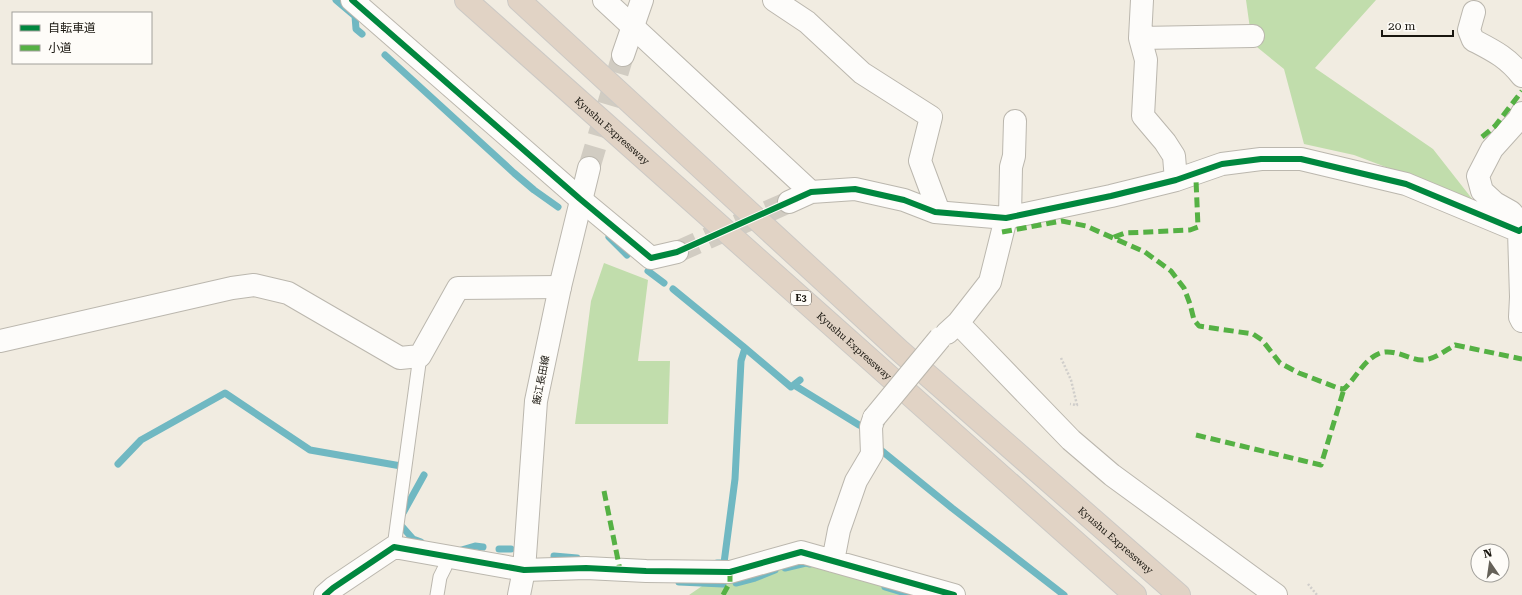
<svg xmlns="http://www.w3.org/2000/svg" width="1522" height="595" viewBox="0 0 1522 595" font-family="'Roboto Serif','Noto Sans JP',serif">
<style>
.forest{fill:#c1ddac}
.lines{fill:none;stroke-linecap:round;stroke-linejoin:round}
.stream{stroke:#70b8c2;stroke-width:7}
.street-tunnel{stroke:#d1ccc2;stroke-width:22;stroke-dasharray:22 11;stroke-linecap:butt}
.secondary-tunnel{stroke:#d1ccc2;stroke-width:22;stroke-dasharray:22 11;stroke-linecap:butt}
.lane-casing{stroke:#bbb7ae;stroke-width:15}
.street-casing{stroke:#bbb7ae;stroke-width:24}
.secondary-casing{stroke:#bbb7ae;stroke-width:24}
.highway-casing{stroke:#ccc9c5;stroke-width:24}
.path{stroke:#d0cecb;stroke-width:2.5;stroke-dasharray:2 2;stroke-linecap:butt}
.lane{stroke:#fdfcfa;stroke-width:13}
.street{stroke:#fdfcfa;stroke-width:22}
.secondary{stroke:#fdfcfa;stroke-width:22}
.highway{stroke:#e1d3c5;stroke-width:22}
.street-bridge-casing{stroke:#bbb7ae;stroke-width:24;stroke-linecap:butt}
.street-bridge{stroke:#fdfcfa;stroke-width:22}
.quiet{stroke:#55b144;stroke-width:5;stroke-dasharray:10 5;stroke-linecap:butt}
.cycleway-casing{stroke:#fefcf8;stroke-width:8}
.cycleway{stroke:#00873e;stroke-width:6}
.labels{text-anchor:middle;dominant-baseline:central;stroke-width:3.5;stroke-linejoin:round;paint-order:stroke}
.shield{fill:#fefcf8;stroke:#5e5b55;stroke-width:1}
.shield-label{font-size:9px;font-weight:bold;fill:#19160f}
.street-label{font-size:10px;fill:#19160f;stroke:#fefcf8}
</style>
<rect width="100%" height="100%" fill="#f1ece1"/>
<path class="forest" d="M1246,0H1376L1315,68L1433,149L1473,200L1354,155L1304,144L1284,69L1252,43Z
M604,263L648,280L638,361H670L668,424H575L591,301Z
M801,560L924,595H689L708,582Z"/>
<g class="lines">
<path class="stream" d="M336,0L355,16L356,29L362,34
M385,55L514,173L534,190L558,207
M609,237L627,255
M648,271L664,283
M673,289L745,348L791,387L800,380
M794,385L859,425
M882,451L952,508L1064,595
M118,464L141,440L225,393L310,450L401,466
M421,542L413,539L398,522L424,475
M499,549H511
M458,551L475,546L483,547
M554,556L577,558
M717,563H724L735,479L741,361L745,348
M785,568L806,563L810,564
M679,582L723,584
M736,583L755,578L775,570
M885,587L912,595"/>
<path class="street-tunnel" d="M677,252L789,202"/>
<path class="secondary-tunnel" d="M589,168L623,55"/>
<g class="lane-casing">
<path id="lane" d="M394,547L420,356
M437,595L440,577L445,567L447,556"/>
</g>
<g class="street-casing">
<path id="street" d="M352,0L580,199L651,258L677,252
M604,0L811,192
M774,0L807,22L862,73L931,117L920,161L939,212
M1142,0L1140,38L1146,60L1143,116L1165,142L1174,156L1176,180
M1474,12L1469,30L1473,40C1494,51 1507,57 1522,76
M1140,38L1253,36
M1522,113L1519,119L1492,149L1478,176L1482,191L1495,203L1511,212L1516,218L1519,231L1521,297L1520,317L1522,321
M789,202L811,192L855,189L904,200L935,212L1006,218L1111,196L1176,180L1222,164L1261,159H1301L1406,184L1519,231L1522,229
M1010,217L1011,167L1014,156L1015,121
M958,323L1071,440L1112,475L1276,595
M947,333L958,323L990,282L1006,218
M0,341L232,288L254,285L288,293L400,358L420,356L458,288L560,287
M833,561L839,530L856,481L872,454L871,427L874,418
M325,595L333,588L394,547L524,570L586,568L646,571L730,572L801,552L954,595"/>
</g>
<g class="secondary-casing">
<path id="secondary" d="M623,55L642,0
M519,595L524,570L536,401L560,287L589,168"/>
</g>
<g class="highway-casing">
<g id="highway">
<path id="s1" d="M466,0L1135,595"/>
<path id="s2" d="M519,0L900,351L1179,595"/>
</g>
</g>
<path class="path" d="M1061,358L1071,380L1077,405L1070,404
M1308,584L1317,595"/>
<use href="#lane" class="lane"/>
<use href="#street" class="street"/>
<use href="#secondary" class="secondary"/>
<use href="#highway" class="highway"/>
<g class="street-bridge-casing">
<path id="street-bridge" d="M874,418L940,338"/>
</g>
<use href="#street-bridge" class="street-bridge"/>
<path class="quiet" d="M1482,137L1495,126L1522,91
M1002,232L1062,221L1086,226L1145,252L1171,271L1184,288L1190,304L1194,320L1199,326L1253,334L1262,340L1280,363L1299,373L1338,388L1344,389C1356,378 1363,361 1378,354C1392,347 1410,360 1422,360C1434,360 1446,350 1455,345L1522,359
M1114,237L1125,233L1190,230L1198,227L1196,180
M1196,435L1321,465L1344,389
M604,491L620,570
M723,595L730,582V572"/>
<g class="cycleway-casing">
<path id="cycleway" d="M352,0L580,199L651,258L677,252L811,192L855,189L904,200L935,212L1006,218L1111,196L1176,180L1222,164L1261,159H1301L1406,184L1519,231L1522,229
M325,595L333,588L394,547L524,570L586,568L646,571L730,572L801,552L954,595"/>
</g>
<use href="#cycleway" class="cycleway"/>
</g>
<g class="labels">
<rect class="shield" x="791" y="291" width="20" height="14" rx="3"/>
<g class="shield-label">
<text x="801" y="298">E3</text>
</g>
<g class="street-label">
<text stroke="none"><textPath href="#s1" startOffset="196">Kyushu Expressway</textPath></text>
<text stroke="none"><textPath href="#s1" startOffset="520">Kyushu Expressway</textPath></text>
<text transform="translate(541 380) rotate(-79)">飯江長田線</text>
<text stroke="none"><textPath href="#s2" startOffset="805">Kyushu Expressway</textPath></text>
</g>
</g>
<rect x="12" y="12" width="140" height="52" fill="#fefcf8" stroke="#a2a09b"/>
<rect x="20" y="25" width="20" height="6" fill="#00873e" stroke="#a2a09b"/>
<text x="48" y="32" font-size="12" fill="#19160f">自転車道</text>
<rect x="20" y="45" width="20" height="6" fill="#55b144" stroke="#a2a09b"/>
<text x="48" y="52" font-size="12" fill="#19160f">小道</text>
<g transform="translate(1490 563) rotate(347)"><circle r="19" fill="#fefcf8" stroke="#a2a09b"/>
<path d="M0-3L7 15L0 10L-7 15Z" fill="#656158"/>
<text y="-6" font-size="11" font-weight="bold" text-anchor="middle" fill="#19160f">N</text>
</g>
<path d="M1382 30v6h71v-6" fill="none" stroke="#19160f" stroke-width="2"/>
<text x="1388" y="30" font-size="12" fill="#19160f" stroke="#fefcf8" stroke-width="3" paint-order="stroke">20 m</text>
</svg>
